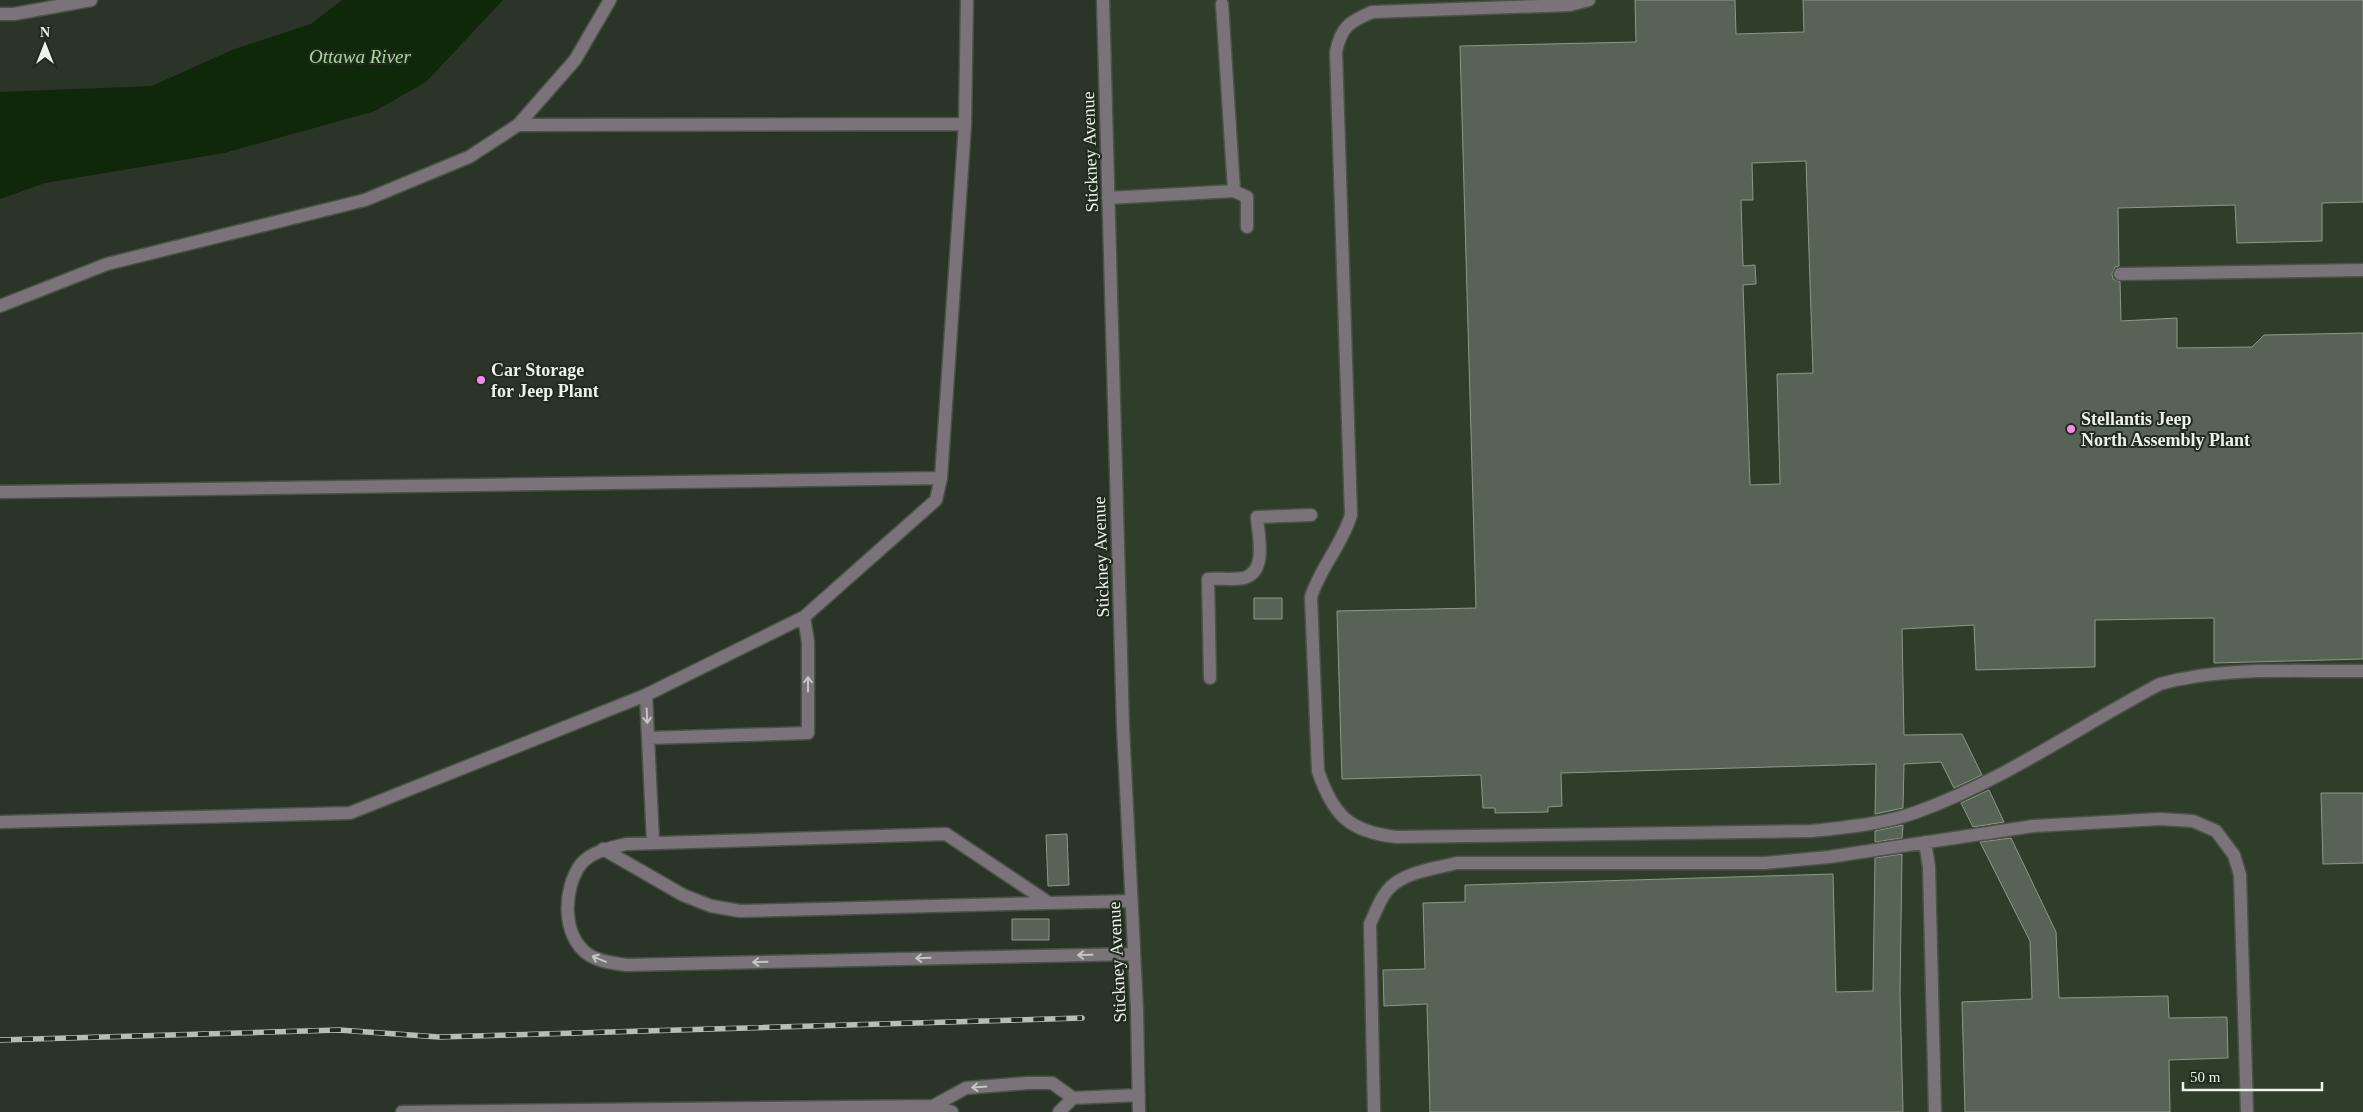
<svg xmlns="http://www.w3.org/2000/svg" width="2363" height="1112" viewBox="0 0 2363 1112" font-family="Georgia,serif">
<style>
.built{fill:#2f3e2b}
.water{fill:#0f2809}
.building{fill:#576355;stroke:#8c9989;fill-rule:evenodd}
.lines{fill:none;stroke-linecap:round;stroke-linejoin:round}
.minor-casing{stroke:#495346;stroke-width:15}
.minor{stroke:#7a7379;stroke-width:12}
.rail-casing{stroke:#b7bfb5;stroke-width:5.5}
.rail{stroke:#202a1d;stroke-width:4;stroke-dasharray:11;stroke-linecap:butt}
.oneway{stroke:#c4c6c2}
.poi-dot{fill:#f689ed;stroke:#202a1d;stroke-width:2}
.labels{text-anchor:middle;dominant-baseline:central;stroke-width:4;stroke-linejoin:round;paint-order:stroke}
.street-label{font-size:18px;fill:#ecf3ea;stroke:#202a1d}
.poi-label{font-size:18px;font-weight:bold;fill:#ecf3ea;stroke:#202a1d;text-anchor:start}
.water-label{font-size:19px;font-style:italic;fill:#a7d69d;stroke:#202a1d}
</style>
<rect width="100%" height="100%" fill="#2a3427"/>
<path class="built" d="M1101,0H2363V1112H1149L1114,394Z"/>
<path class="water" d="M342,0H503L426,82L375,111L224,153L45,183L0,199V92L152,86L232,50L311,24Z"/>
<path class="building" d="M1635,0H1735L1736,34L1804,32L1803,0H2363V202L2322,203V241L2237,243L2235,205L2118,208L2119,266L2115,267L2112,274L2113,279L2120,282L2121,321L2177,318V348L2252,347L2264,335L2363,333V659L2214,663V618L2095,620V667L1976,670L1974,625L1902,629L1904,735L1962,734L1982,775L1954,788L1941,762L1904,764L1903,808L1875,814L1876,764L1561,773L1562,806L1548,807V812L1495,813V808H1483L1481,775L1342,779L1337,611L1476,608L1460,46L1636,42ZM1806,161L1813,373L1777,374L1780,484L1750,485L1743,285L1756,284L1755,265L1743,266L1741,200H1753L1752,163Z
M1254,598H1282V619H1254Z
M1989,790L2004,822L1973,827L1961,803Z
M2321,793H2363V863L2323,864Z
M1903,825L1902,838L1875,842V831Z
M1067,834L1069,885L1048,886L1046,835Z
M2011,838L2056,932L2059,998L2168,996L2169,1018L2227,1017L2228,1058L2169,1060L2170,1112H1965L1962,1002L2032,999L2030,941L1980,842Z
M1902,854L1900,992L1903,1112H1430L1427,1004L1384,1006L1383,970L1425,969L1423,903L1465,902V885L1833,874L1836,992L1873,991L1875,858Z
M1012,919H1049V940H1012Z"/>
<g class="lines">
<g class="minor-casing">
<path id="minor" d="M1103,0L1123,727L1137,1010L1139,1112
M1589,0L1570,5L1372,12C1349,22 1341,27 1336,52L1351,515C1342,545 1320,568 1311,597L1318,771C1333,815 1349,832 1397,837L1812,831C1848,827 1883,824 1917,812C2003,781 2080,726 2160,684C2225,666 2296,672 2363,671
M0,14H14L91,0
M518,125L965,124
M1234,191L1247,197V227
M1108,198L1234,191L1222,4
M2120,274L2363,270
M0,306L107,264L365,200L469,157L518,125L575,60L610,0
M0,492L941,478
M1210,678L1208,579C1219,578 1233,580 1244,578C1268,571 1258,535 1257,517L1311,515
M646,695L653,842
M648,738L808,733V642L804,617
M0,822L350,813L646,695L804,617L936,500L941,478L965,124L967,0
M1925,842L1929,867L1935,1112
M603,849L683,895L711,906L740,911L1049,903
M1131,901L1049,903L946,834L626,844C611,848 592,851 581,864C563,888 561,936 589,955C600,962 614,963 626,965L1134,954
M933,1106L966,1088L1027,1083H1052L1073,1098L1139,1095
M402,1112L933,1106L952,1112
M1059,1112L1073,1098
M1374,1112L1370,924C1376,911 1382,893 1394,884C1411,871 1437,868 1457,863H1765L1829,857L2034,826L2160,819L2193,821L2216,831L2234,855L2240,875L2247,1112"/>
</g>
<use href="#minor" class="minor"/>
<g class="rail-casing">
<path id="rail" d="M0,1040L339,1030L439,1037L1082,1018"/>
</g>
<use href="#rail" class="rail"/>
</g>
<defs><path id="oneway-shaft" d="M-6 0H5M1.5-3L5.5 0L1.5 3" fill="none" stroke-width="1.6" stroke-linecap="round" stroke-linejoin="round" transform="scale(1.25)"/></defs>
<g class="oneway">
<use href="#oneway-shaft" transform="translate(808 684) rotate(-90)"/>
<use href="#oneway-shaft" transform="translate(647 716) rotate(87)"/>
<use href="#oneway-shaft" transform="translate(1085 955) rotate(179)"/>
<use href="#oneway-shaft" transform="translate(923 958) rotate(178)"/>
<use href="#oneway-shaft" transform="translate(599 959) rotate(-157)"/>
<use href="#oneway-shaft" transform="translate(760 962) rotate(178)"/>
<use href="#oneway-shaft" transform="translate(979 1087) rotate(176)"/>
</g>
<g class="poi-dot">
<circle cx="481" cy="380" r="5"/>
<circle cx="2071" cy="429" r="5"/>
</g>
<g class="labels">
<g class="street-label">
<text transform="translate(1090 152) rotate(-92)">Stickney Avenue</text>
<text transform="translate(1101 557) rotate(-92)">Stickney Avenue</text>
<text transform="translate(1117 962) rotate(-93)">Stickney Avenue</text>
</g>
<g class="poi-label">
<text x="491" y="370">Car Storage<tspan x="491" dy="21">for Jeep Plant</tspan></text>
<text x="2081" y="419">Stellantis Jeep<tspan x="2081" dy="21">North Assembly Plant</tspan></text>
</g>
<g class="water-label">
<text x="360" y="56">Ottawa River</text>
</g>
</g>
<g transform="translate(45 45)" stroke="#202a1d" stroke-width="4" paint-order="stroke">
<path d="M0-4L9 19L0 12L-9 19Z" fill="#ecf3ea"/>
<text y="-8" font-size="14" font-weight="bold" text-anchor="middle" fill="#ecf3ea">N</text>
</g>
<path d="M2183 1082v8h139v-8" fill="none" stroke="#ecf3ea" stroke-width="2.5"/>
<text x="2190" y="1082" font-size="15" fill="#ecf3ea" stroke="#202a1d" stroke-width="4" paint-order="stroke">50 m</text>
</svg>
